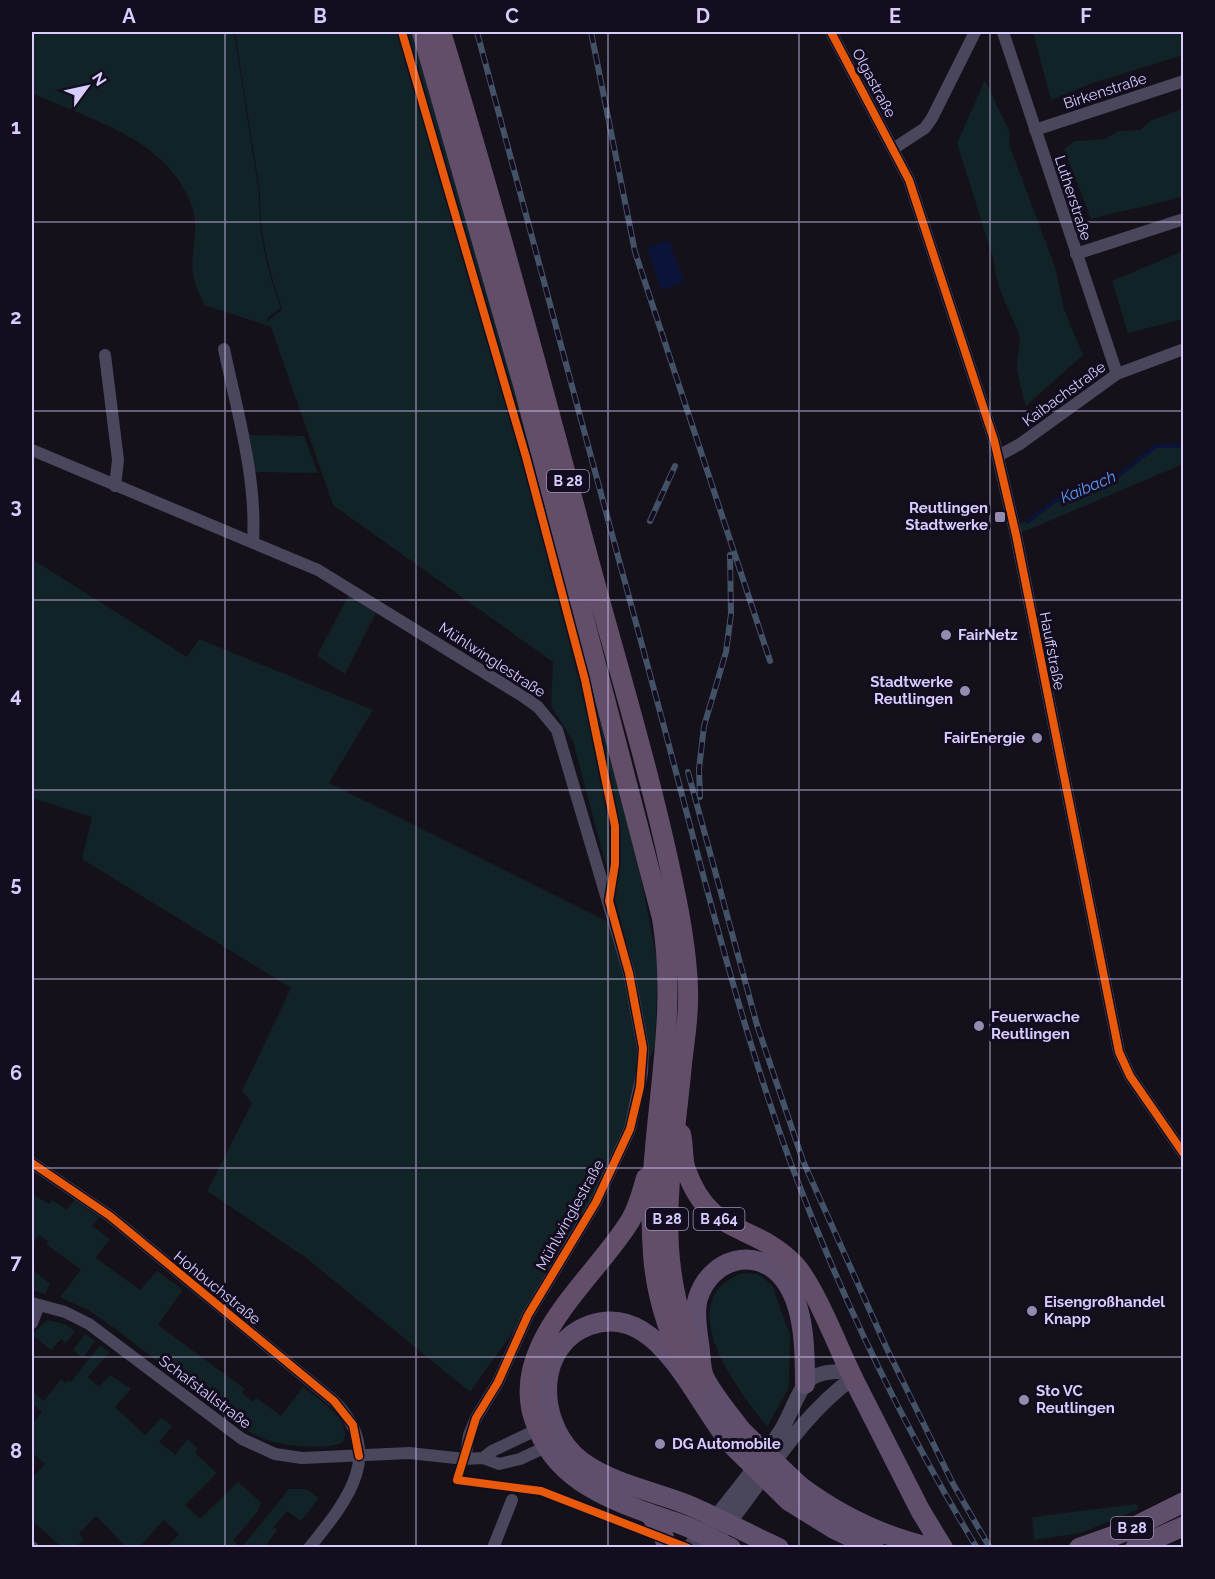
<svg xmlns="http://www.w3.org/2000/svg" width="1215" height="1579" viewBox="0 0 1215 1579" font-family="Raleway,sans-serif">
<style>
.green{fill:#112327}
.water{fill:#0b1438}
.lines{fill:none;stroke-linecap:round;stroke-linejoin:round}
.stream{stroke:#0b1438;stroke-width:4}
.minor{stroke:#4a465c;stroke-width:12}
.tertiary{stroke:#4a465c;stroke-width:15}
.primary{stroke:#5f4f6d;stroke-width:20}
.trunk{stroke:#624e68;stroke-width:20}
.rail-casing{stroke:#435266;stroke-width:6}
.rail{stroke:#130d1f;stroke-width:4;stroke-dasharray:11;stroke-linecap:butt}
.primary-bridge{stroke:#5f4f6d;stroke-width:20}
.cycleway-casing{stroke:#130d1f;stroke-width:11}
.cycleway{stroke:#e8590c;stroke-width:8}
.grid{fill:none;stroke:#d9ccfe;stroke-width:1.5;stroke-opacity:0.55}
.poi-dot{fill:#948baf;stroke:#130d1f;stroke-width:2}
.labels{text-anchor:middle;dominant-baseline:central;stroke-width:6;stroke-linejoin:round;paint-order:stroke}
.shield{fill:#130d1f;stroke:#9e93bb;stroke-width:1.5}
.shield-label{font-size:14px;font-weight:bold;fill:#d9ccfe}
.street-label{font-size:15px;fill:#d9ccfe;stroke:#130d1f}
.poi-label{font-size:15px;font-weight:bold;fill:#d9ccfe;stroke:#130d1f;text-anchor:start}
.water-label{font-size:16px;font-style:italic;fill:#5c99fc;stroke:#130d1f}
.neatline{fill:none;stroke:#d9ccfe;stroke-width:2}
.grid-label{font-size:20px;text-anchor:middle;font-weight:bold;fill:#d9ccfe}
</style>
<rect width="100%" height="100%" fill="#14111b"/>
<path class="green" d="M32,32H234L259,193C258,233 267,271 281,308L267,318L268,321L282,309C269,271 259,233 260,193L235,32H413L516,392L633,836L658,966L655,1045L650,1059L634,971L573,741L551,706L553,662L333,505L271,327L204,305C200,295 194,284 193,274C190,254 199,229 193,210C172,140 91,120 32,93Z
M1033,32H1183V55L1090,84L1051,100Z
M985,80L1010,133L1009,144L1055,267L1064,309L1083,355L1026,406C1023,396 1017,374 1017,365C1017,355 1022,340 1018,332C1010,311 995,285 994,261L957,143Z
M1179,110L1183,111V196C1153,206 1122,210 1091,219L1064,149L1075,141L1106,139L1118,131L1140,130L1152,120Z
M1183,251V319L1128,333L1112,281Z
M250,435L304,436L318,473L255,472Z
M1175,445L1183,446V464L1016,535L1014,528L1055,501L1117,477L1156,446Z
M32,559L187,657L199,639L373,710L329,783L617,926L641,1048L633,1113L595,1201L511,1335L470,1392L305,1257L207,1191L252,1103L242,1091L291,988L82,859L92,817L32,798Z
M349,594L377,611L345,674L317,656Z
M32,1194L49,1204L52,1200L67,1210L74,1200L99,1217L92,1226L110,1239L96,1258L140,1290L157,1271L183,1290L158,1325L245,1389L242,1393L253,1402L257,1398L281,1416L303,1387C318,1399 354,1420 343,1442C326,1451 280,1446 262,1438C254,1435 245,1429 238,1424L117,1330L90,1311L60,1297L81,1270L46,1244L48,1241L38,1235L32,1245Z
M32,1260L33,1270L50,1284L45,1294L32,1290Z
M742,1273L758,1274L772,1285L790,1335L789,1387L767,1427C737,1388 669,1302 742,1273Z
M47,1320L65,1324L75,1331L66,1343L61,1339L51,1350L32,1335Z
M85,1334L95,1341L83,1358L73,1350Z
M100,1345L110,1352L88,1377L99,1387L110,1375L131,1389L115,1407L145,1435L161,1418L172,1426L159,1442L175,1455L188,1439L198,1449L195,1453L217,1473L185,1505L200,1519L238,1482L261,1502L258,1511L233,1541L242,1547L289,1489H306L319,1498L301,1521L287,1511L273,1527L277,1530L264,1548L167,1547L179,1534L164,1520L139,1547H126L96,1516L79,1534L84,1539L75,1547H62L32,1521V1478L45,1464L32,1452V1425L42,1412L32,1404V1391L44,1401L61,1379L66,1383L68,1380L71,1382Z
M1136,1504L1139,1509L1081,1533L1034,1540L1032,1517Z"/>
<path class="water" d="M669,240L684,282L661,290L647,248Z"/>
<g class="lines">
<path class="stream" d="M1027,522L1055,501L1117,477L1156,446H1184"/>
<path class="minor" d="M831,32L909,180L994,440L1016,535L1119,1052L1130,1076L1184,1154
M1003,32L1117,374
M1035,130L1184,81
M893,149L925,128L932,118L975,32
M1076,254L1184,219
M224,349C237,411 257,478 253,542
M105,355L118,460L115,486
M32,450L318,570L524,697L538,707L557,730L629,973L643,1048L642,1073L630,1129L596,1202L528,1315L498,1382L476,1418L469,1435L465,1459
M998,456L1020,444L1117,374L1184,349
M32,1163L110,1216L334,1401C387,1454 346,1502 309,1548
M32,1303L65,1312L89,1324L242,1439L275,1454L302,1458L409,1453L465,1459L483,1458L499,1464L520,1459L552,1444
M32,1323L39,1305
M483,1458L492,1451L545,1426
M32,1547L33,1548
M493,1548L512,1500"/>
<path class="tertiary" d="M689,1548C722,1511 752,1473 780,1432C789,1419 797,1393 806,1383C816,1371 835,1372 849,1371
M708,1548C757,1493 793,1421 853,1378"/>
<path class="primary" d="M853,1378L920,1510L943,1548
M538,1429C561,1488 626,1505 680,1524C697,1530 714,1540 731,1548
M742,1431C730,1415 715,1398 705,1379C700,1370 701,1354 699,1343C697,1330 694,1311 698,1298C710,1259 756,1245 783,1278C805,1305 805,1351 805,1384
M731,1444C704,1411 678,1353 642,1331C626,1321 608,1319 590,1325C536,1344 536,1417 573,1454C602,1482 651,1490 688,1505C719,1518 748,1534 779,1548
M800,1486C840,1516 884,1537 933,1548
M789,1501L834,1529L874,1548
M649,1513L661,1530L668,1548
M1079,1548L1124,1532L1184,1502
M1135,1548L1184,1526"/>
<path class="trunk" d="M422,32L524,388L662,918C681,1032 644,1140 653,1254C656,1301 673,1345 694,1388
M441,32C495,209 543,388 591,568C622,682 657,796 679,912C684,940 689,973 688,1002C688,1022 684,1044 682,1064C671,1181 649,1266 704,1377
M681,1134C684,1146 682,1159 686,1170C710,1238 754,1222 794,1264C815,1286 838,1348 853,1378
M538,1429C501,1350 594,1280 630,1221C638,1208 642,1192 646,1178"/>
<g class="rail-casing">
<path id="rail" d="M477,32C537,257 598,483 659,708C700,861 737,1016 791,1164C841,1297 903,1426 977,1548
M591,32L635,252L770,661
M650,521L675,466
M688,772L757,1025L803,1161L887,1349L952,1482L990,1548
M700,797L699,769L704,726L726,652L731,614L730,555"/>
</g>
<use href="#rail" class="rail"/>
<path class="primary-bridge" d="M742,1431L800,1486
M731,1444L789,1501"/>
<g class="cycleway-casing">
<path id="cycleway" d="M402,32L526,457L585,680L615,826V864L609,901L629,973L643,1048L640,1087L630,1129L596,1202L528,1315L498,1382L476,1418L457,1480L541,1491L688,1548
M831,32L909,180L994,440L1016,535L1119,1052L1130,1076L1184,1154
M32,1163L110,1216L334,1401L353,1425L359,1456"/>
</g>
<use href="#cycleway" class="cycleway"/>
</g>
<path class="grid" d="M225,32V1548M416,32V1548M608,32V1548M799,32V1548M990,32V1548M32,222H1184M32,411H1184M32,600H1184M32,790H1184M32,979H1184M32,1168H1184M32,1357H1184"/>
<g class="poi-dot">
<rect x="994" y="511" width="12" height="12" rx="3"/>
<circle cx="946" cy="635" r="6"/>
<circle cx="965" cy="691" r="6"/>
<circle cx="1037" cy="738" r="6"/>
<circle cx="979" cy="1026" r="6"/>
<circle cx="1032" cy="1311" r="6"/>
<circle cx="1024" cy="1400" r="6"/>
<circle cx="660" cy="1444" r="6"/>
</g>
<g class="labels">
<g class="shield">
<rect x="547" y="470" width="42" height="22" rx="4.5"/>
<rect x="646" y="1208" width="42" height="22" rx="4.5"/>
<rect x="693.5" y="1208" width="51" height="22" rx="4.5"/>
<rect x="1111" y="1517" width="42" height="22" rx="4.5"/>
</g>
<g class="shield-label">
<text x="568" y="481">B 28</text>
<text x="667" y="1219">B 28</text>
<text x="719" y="1219">B 464</text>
<text x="1132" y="1528">B 28</text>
</g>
<g class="street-label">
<text transform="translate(874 83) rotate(62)">Olgastraße</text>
<text transform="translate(1105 91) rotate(-18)">Birkenstraße</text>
<text transform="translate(1073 198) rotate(72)">Lutherstraße</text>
<text transform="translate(1064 394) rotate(-36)">Kaibachstraße</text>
<text transform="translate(1052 651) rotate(79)">Hauffstraße</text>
<text transform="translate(492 660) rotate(33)">Mühlwinglestraße</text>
<text transform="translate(570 1215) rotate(-61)">Mühlwinglestraße</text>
<text transform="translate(217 1288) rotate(39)">Hohbuchstraße</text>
<text transform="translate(205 1392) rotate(37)">Schafstallstraße</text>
</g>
<g class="poi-label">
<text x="988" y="508" text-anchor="end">Reutlingen<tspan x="988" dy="17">Stadtwerke</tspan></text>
<text x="958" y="635">FairNetz</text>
<text x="953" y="682" text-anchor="end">Stadtwerke<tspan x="953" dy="17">Reutlingen</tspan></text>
<text x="1025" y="738" text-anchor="end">FairEnergie</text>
<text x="991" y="1017">Feuerwache<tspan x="991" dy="17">Reutlingen</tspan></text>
<text x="1044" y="1302">Eisengroßhandel<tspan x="1044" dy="17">Knapp</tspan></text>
<text x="1036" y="1391">Sto VC<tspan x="1036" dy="17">Reutlingen</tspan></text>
<text x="672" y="1444">DG Automobile</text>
</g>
<g class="water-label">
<text transform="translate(1088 487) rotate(-23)">Kaibach</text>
</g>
</g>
<rect width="1215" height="1579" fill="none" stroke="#130d1f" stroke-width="66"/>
<g transform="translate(87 87) rotate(57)" stroke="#130d1f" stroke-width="4.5" paint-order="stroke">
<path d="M0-4.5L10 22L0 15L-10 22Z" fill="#d9ccfe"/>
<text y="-9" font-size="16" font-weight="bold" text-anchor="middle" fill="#d9ccfe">N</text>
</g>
<rect x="33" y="33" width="1149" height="1513" class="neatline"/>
<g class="grid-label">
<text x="129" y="23">A</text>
<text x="320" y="23">B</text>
<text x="512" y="23">C</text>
<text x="703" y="23">D</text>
<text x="895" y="23">E</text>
<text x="1086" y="23">F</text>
<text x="16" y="134">1</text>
<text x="16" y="324">2</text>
<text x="16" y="513">3</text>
<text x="16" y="702">4</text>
<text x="16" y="891">5</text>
<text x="16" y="1080">6</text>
<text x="16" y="1269">7</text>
<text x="16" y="1458">8</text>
</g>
</svg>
